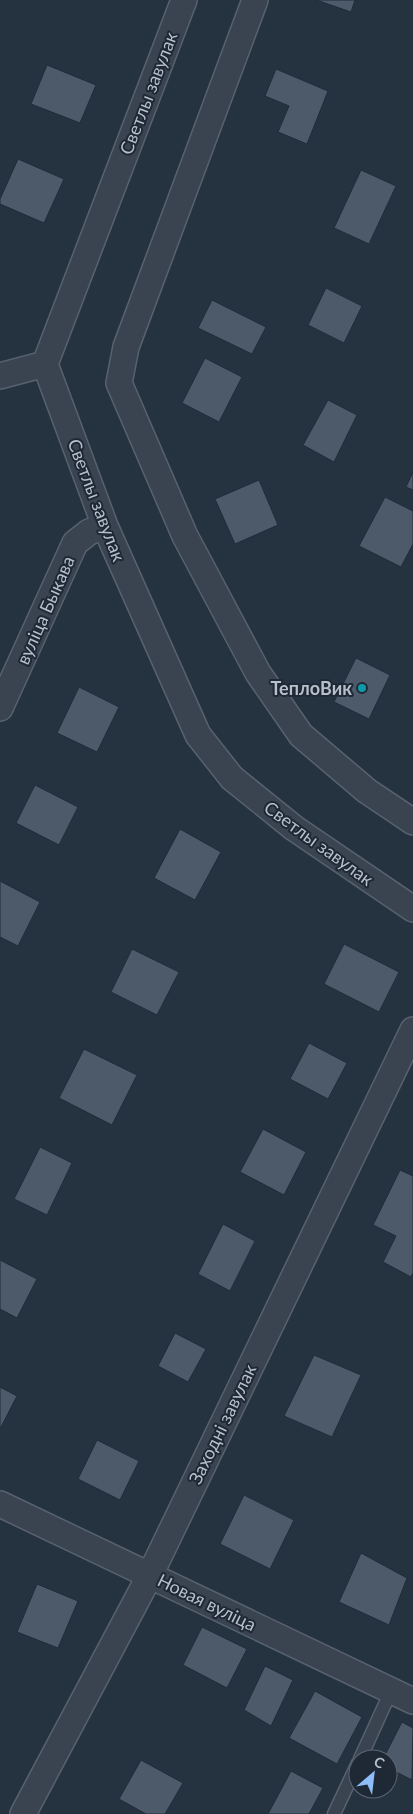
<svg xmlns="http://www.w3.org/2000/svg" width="413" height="1814" viewBox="0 0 413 1814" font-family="Lato,sans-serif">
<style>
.building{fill:#4c5a6a;stroke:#212b38}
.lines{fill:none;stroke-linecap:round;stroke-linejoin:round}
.lane-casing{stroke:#58626e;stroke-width:15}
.street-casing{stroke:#58626e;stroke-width:28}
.lane{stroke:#3a4451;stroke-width:12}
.street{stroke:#3a4451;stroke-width:25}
.culture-dot{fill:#0f9aa8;stroke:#1f2936;stroke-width:2}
.labels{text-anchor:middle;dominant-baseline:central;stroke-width:4;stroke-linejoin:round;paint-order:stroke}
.street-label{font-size:18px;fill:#b7bfcb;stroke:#1f2936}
.poi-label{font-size:18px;font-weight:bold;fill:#b7bfcb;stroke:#1f2936;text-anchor:end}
</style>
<rect width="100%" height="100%" fill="#253341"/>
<path class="building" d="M316,0H355L351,12Z
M47,65L96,85L80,123L31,104Z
M276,69L328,91L307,144L278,132L289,106L265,96Z
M18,159L64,179L44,223L0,204V199Z
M361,170L396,186L369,244L334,228Z
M326,288L362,306L344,343L308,325Z
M212,300L266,327L252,354L198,328Z
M205,358L242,377L219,422L182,403Z
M328,400L357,415L334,462L303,445Z
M413,472V490L406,487Z
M259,480L278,525L235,544L215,499Z
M385,497L413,511V544L401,567L359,546Z
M356,658L390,675L369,719L334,702Z
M79,687L119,707L97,752L57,733Z
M35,785L78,807L59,845L16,823Z
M180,829L221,852L195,900L154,878Z
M0,881L40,902L18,946L0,937Z
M344,944L399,972L379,1012L324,984Z
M132,949L179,972L157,1015L111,992Z
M309,1043L347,1063L328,1099L290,1079Z
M84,1049L137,1075L112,1125L59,1098Z
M263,1129L306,1152L284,1195L240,1172Z
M40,1147L72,1163L47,1215L14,1199Z
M400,1170L413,1176V1273L411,1277L383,1262L396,1236L373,1225Z
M223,1224L255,1241L230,1291L198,1274Z
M0,1260L37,1279L17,1318L0,1309Z
M175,1333L206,1349L188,1382L158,1366Z
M314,1355L361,1375L332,1437L284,1416Z
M0,1387L17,1396L0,1429Z
M97,1440L139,1461L120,1500L78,1479Z
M244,1495L294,1520L270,1569L220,1544Z
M361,1553L407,1578L389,1625L339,1602Z
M37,1584L78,1601L58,1648L17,1632Z
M202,1627L247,1649L227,1688L183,1665Z
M265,1666L293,1680L271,1726L244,1710Z
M315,1691L362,1717L337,1764L289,1738Z
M402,1722L413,1728L412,1780L388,1768V1759H383Z
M141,1760L183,1783L165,1814H146L119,1799Z
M291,1771L323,1788L309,1814H268Z"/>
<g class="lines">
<g class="lane-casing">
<path id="lane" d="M360,1759L391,1691
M334,1814L358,1763"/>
</g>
<g class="street-casing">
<path id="street" d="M184,0L45,364L105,526L198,735L232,778L294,828L413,909
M255,0L126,347L119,383L185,536L258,673L301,735L367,791L413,822
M0,376L45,364
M0,708L75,543L89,532L105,526
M0,1504L413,1701
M23,1814L150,1575L413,1030"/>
</g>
<use href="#lane" class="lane"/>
<use href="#street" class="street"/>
</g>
<circle class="culture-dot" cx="362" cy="688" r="5"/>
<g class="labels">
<g class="street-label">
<text transform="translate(148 93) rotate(-69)">Светлы завулак</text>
<text transform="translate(97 500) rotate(69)">Светлы завулак</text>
<text transform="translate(45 610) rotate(-66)">вуліца Быкава</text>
<text transform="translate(319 843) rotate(36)">Светлы завулак</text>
<text transform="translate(222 1424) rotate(-64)">Заходні завулак</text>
<text transform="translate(207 1602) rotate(26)">Новая вуліца</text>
</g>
<g class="poi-label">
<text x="352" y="688">ТеплоВик</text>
</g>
</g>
<g transform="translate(373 1774) rotate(28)"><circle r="24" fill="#1f2936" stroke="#5c6572"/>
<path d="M0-4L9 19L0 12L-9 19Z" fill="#8ebdf9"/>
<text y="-8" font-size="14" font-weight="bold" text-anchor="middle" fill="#b7bfcb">С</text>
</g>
</svg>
